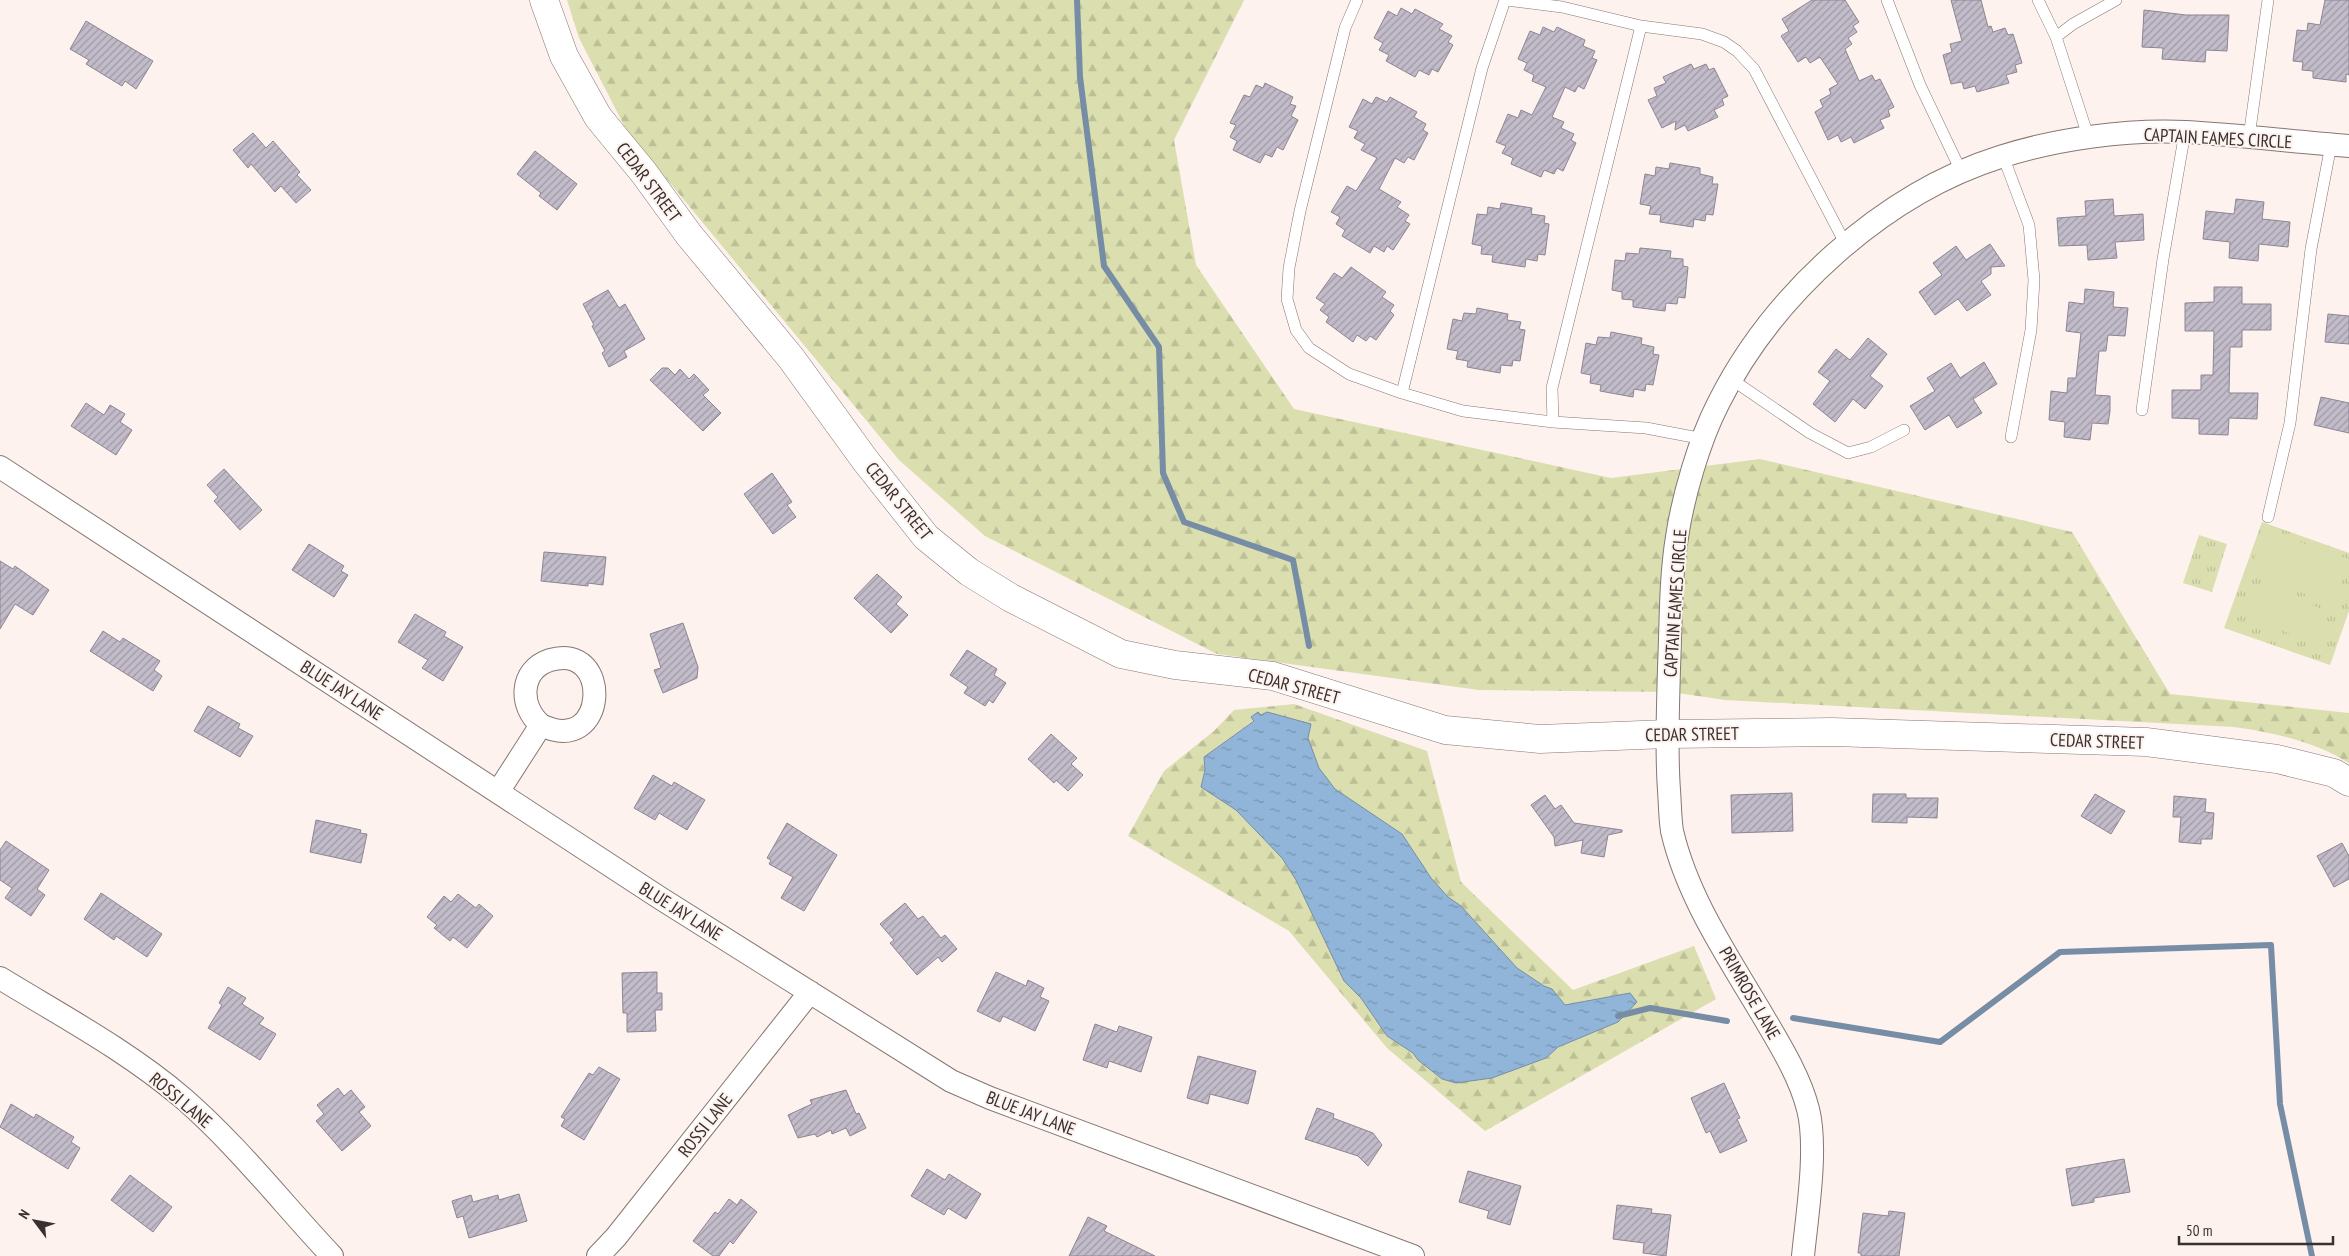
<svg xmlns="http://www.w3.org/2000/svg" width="2349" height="1256" viewBox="0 0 2349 1256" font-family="'PT Sans Narrow',sans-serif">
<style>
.forest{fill:url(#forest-firs);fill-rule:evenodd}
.park{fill:url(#park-tufts)}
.pitch{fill:#dbdeae}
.water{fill:url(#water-ripples);stroke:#768da5}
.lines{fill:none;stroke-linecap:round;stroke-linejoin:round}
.stream{stroke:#768da5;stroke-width:6}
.building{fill:url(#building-hatch);stroke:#8c8593}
.service-casing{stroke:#867771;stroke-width:12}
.minor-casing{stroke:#867771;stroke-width:24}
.tertiary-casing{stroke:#867771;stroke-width:29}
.service{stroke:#fff;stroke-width:11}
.minor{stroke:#fff;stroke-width:22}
.tertiary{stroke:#fff;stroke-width:28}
.labels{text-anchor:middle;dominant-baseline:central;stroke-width:4;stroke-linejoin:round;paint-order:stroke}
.street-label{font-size:18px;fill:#38312f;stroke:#fdf2ee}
</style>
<defs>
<pattern id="forest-firs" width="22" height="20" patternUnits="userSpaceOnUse" patternTransform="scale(1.25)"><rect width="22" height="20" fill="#dbdeae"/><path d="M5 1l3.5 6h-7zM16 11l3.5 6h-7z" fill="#bdbf96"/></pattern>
<pattern id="park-tufts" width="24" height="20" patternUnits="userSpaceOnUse" patternTransform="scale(1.25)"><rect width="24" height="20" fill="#dbdeae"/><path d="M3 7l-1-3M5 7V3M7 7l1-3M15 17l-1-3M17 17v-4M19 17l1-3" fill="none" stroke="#bdbf96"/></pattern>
<pattern id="water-ripples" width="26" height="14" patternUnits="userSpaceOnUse" patternTransform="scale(1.25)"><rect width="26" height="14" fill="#91b5d8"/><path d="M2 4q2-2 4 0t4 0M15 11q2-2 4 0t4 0" fill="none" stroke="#7794b0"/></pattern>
<pattern id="building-hatch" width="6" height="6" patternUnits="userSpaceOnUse" patternTransform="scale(1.25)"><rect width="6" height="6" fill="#c2bbc9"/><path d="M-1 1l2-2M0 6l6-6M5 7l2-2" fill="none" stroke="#9f99a4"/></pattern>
</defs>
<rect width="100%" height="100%" fill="#fdf2ee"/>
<path class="forest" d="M567,0H1244L1174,140L1196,265L1294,409L1611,478L1760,459L2072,532L2170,694L2349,713V763C2314,741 2275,733 2234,727L1725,700L1671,692L1479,690L1217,654L985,536L899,460L627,131L579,38Z
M1294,704L1427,751L1461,882L1573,990L1694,946L1716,999L1485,1131L1387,1048L1289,931L1128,836L1164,771L1214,731L1234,710ZM1254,720L1310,724L1308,738L1319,769L1335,789L1402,834L1431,878L1448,897L1461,906L1517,968L1544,986L1552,989L1565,1005L1629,993L1618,1022L1558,1047L1545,1058L1492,1078L1418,1060L1413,1053L1387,1036L1361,998L1344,981L1296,880L1282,858L1236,810L1201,787L1205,770L1204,757Z"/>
<path class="park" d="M2262,522L2349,553V611L2330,665L2224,628Z
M2199,535L2227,544L2212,592L2183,583Z"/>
<path class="pitch" d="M2265,530L2348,559L2333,604L2249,574Z
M2259,586L2328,611L2316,643L2247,618Z"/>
<path class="water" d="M1258,712L1261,715L1267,712L1311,724L1308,738L1319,768L1335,789L1402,834L1431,878L1448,897L1461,906L1517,968L1544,986L1552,989L1565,1005L1630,993L1637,1002L1618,1022L1558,1047L1546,1058L1492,1078L1456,1083L1442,1079L1418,1060L1413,1053L1387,1036L1361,998L1344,981L1296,880L1282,858L1236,810L1201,787L1205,770L1204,757L1254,721L1251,717Z"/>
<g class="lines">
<path class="stream" d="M1077,0L1080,77L1104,266L1159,347L1163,473L1184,522L1293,560L1309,646
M1618,1016L1650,1008L1727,1021
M1793,1018L1940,1042L2060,952L2271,945L2280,1104L2312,1256"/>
</g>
<path class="building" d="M1812,0H1845L1859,22L1853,26L1857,32L1848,38L1852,44L1845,49L1859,81L1872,75L1875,81L1880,79L1894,107L1888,110L1890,116L1880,120L1884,128L1854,143L1851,137L1841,142L1838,135L1828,140L1815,112L1823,107L1820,100L1831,94L1829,89L1838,84L1820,57L1810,63L1806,57L1798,62L1781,36L1789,31L1782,19Z
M1951,0H1981L1988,27L1991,26L1993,32L2005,28L2008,35L2013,34L2022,63L2015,65L2017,72L2006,75L2009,83L1977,92L1975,86L1964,89L1962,82L1951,84L1943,55L1952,52L1950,44L1962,41Z
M2325,0H2349V75L2346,74V82L2313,78V71L2302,70L2303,62L2293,61L2297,30L2307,31L2308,23L2320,25Z
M1401,8L1412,14L1415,9L1443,24L1439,29L1452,36L1448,42L1453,45L1438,72L1432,69L1429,75L1419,70L1415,77L1386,61L1389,55L1379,50L1383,43L1374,38L1388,11L1397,16Z
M2144,10L2186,15H2229L2227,51L2206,50L2205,62L2162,59L2163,48L2142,47Z
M86,21L153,61L136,89L125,81L122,86L86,64L89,60L70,49Z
M1543,27L1554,32L1557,27L1585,40L1583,46L1595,51L1592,58L1597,60L1584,89L1578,86L1575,92L1565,87L1552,117L1564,122L1561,128L1574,134L1571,140L1576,143L1563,171L1557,168L1554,174L1544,170L1541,177L1511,164L1513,158L1502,153L1506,146L1496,142L1508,114L1518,118L1521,110L1532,115L1546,87L1532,81L1534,75L1524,70L1527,63L1518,59L1530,31L1540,35Z
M1691,64L1694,69L1706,64L1709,70L1714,68L1728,96L1722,99L1724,105L1714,110L1718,117L1688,131L1685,125L1675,130L1676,121L1662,128L1648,100L1657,96L1654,88L1666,83L1663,77Z
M1265,83L1293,97L1290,104L1296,106L1291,116L1298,120L1283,150L1277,147L1272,157L1265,154L1260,163L1233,150L1237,141L1230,137L1236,125L1230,123L1244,95L1250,97L1256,85L1263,88Z
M1376,97L1387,102L1390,97L1417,112L1414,117L1426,124L1423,130L1428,133L1414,160L1408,157L1404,163L1395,158L1379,189L1401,202L1397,207L1409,215L1405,221L1410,224L1393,250L1387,246L1384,252L1374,246L1370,253L1342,236L1345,230L1336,224L1340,217L1331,212L1347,186L1356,191L1377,158L1361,150L1365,144L1354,138L1358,131L1349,127L1363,99L1372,104Z
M253,133L266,148L273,141L300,172L297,175L311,190L296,203L281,186L275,192L251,164L248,168L233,150Z
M535,151L577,184L557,210L539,196L541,193L517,174Z
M1670,163L1700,168V174L1713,177L1712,184H1718L1713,215L1706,214L1705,221L1694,219L1693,227L1660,222L1661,215L1649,214L1651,206L1640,204L1645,174L1655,176L1656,167L1669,169Z
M2113,199L2114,216L2143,214L2144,240L2115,242L2117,258L2088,260L2087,245L2059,246L2057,218L2086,216L2085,201Z
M2236,199L2264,202L2262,219L2290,222L2288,247L2259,244L2258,261L2229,258L2230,242L2203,239L2206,211L2234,214Z
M1501,203L1532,208L1531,214L1545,216L1544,223L1549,224L1545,255L1538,254L1537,261L1526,259L1525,267L1492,262L1493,255L1481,254L1482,246L1472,244L1477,214L1487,215L1488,207L1500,209Z
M1990,244L2005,266L1991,267V274L1981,281L1991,295L1967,311L1958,299L1935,315L1919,292L1942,275L1933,263L1956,246L1966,260Z
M1640,248L1671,251L1670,258L1683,259V266L1688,267L1685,298L1678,297L1677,304L1666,303L1665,311L1633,307V300L1622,299V292L1612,290L1615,260L1625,261L1626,253L1639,254Z
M1351,267L1386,292L1382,297L1394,305L1390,311L1394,315L1376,340L1370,336L1366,341L1357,335L1353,342L1326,322L1329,317L1320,310L1325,304L1316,298L1334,273L1342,278Z
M2214,287H2242V304H2271V330H2242V347H2230L2229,393H2258L2257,419L2229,418L2228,435L2199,434V419L2172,418V390H2201V375H2213L2214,331H2185V303L2214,302Z
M2085,289L2114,292L2113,307L2128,308L2125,336L2108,335L2106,351H2099L2095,395L2110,396V411L2108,424L2092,423L2090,440L2064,437L2065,422L2049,420L2051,391L2067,393L2068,378H2076L2081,333L2066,331L2069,302L2084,304Z
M608,290L619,308L625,304L645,339L624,351L627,357L609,367L602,353L605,351L592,326L594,325L583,304Z
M1477,308L1508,314L1507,320L1521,322L1519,329L1525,330L1520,361L1513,360L1512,366L1501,365L1500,373L1467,367L1468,361L1456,359L1458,351L1447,349L1453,319L1462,321L1464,313L1476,314Z
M2328,314L2349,316V344L2325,342Z
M1611,332L1642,338L1641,344L1654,347L1653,354L1659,355L1653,385L1646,384L1645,391L1634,389L1633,397L1600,391L1601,385L1590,383L1591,375L1581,373L1586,343L1596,345L1598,337L1610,338Z
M1868,338L1887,354L1870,376L1883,386L1865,409L1853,399L1835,422L1813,404L1830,381L1818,372L1836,349L1850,360Z
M1984,362L1997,384L1973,399L1982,413L1957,428L1949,415L1925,430L1910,406L1935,391L1927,378L1951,363L1960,378Z
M662,368H668L675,375L680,369L689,379L694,374L709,390L703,395L721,413L703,431L650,380Z
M2321,397L2349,403V433L2314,425Z
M86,403L104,415L110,405L125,414L120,422L132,430L116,455L71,426Z
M224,469L262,510L240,530L214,501L218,497L207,485Z
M772,473L792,502L787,505L796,517L773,534L744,494Z
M309,544L344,566L341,571L348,575L334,597L292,570Z
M544,552L606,557L603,585L588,583V586L541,581Z
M0,561L13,569L15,566L49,590L33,615L15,604L0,629Z
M877,574L902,597L896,604L908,615L891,633L854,598Z
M415,614L446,632L444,636L463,647L443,681L422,668L428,660L398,642Z
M683,623L698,667L697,678L663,693L654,670L661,668L650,634Z
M103,631L120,642L123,638L160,661L154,670L162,676L153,691L90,651Z
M967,650L997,669L994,675L1006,683L993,703L989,700L985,706L964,693L968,687L950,675Z
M208,706L240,724L238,728L253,736L240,757L194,731Z
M1051,734L1077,758L1071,764L1083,775L1068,791L1056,780L1054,783L1028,759Z
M653,775L672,786L674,782L705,800L687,830L659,813L655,820L634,808Z
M1792,793L1793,831L1732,833L1731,795Z
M1873,794H1906V798H1938L1937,818L1907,817V823L1872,822Z
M2095,794L2125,811L2111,834L2081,816Z
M1545,795L1555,809L1561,805L1574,823L1622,830V832L1608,835L1604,857L1581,853L1583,840L1555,846L1554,837L1531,805Z
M2174,796L2206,799L2205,812L2214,813L2212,839H2201V844L2179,842L2181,817H2173Z
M316,820L361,830L360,833L367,834L361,863L310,852Z
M787,823L837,855L804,911L781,898L793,877L769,864L771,860L767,858Z
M6,841L49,870L37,889L45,895L31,916L5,898L12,888L0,880V850Z
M2342,843L2349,856V879L2334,887L2317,856Z
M101,893L162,934L147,957L116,936L114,940L84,919Z
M458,894L476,908L479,904L493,916L467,948L453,937L450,941L434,928L437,925L427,917L444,896L451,902Z
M905,903L918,919L923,916L941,938L945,935L957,949L942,962L938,957L917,975L890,943L894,940L880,924Z
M657,972V993H662V1010H655L656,1031L627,1032V1013H623L622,973Z
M996,972L1026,986L1028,980L1044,988L1040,997L1049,1001L1035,1031L1003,1016L1000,1022L977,1011Z
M228,987L246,998L242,1004L264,1018L259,1024L276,1034L260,1060L208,1028L222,1005L219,1003Z
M1095,1024L1117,1032L1119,1026L1152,1037L1141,1072L1109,1061L1107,1068L1083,1060Z
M1198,1056L1256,1071L1248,1104L1210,1094L1208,1104L1187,1098Z
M599,1067L620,1079L584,1140L561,1126L565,1119L561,1117L589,1073L593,1075Z
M1724,1083L1740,1118L1737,1119L1747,1141L1720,1153L1710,1131L1706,1133L1691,1098Z
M338,1088L344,1096L351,1090L365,1107L359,1112L371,1126L342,1151L316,1121L324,1114L317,1105Z
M846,1090L856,1114L859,1113L866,1128L850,1136L846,1128L832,1134L831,1130L817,1137L815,1134L798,1138L788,1115L812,1104L810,1100Z
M11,1104L34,1118L36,1114L74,1137L71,1142L80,1148L68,1169L0,1127Z
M1317,1108L1334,1114L1333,1118L1373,1133L1382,1145L1368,1166L1358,1156L1305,1139Z
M2124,1159L2130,1192L2094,1198V1202L2072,1206L2066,1169Z
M927,1169L945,1180L949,1174L981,1194L966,1219L948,1208L944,1215L911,1196Z
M1468,1171L1521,1186L1510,1225L1487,1218L1489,1211L1459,1202Z
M130,1175L172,1207L153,1232L111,1200Z
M519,1194L527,1221L469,1238L463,1216L457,1218L452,1201L471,1195L473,1202L498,1195L499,1200Z
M729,1199L737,1205L741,1199L757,1212L733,1244L730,1241L719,1256H713L693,1241L715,1212L718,1214Z
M1617,1205L1652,1209L1651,1213L1671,1215L1666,1256L1643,1253L1644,1243L1613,1239Z
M1889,1211L1905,1213L1899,1256H1861V1253H1858L1863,1213L1888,1216Z
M1088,1217L1107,1226L1104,1231L1155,1256H1069Z"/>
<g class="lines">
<g class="service-casing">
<path id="service" d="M1357,0L1345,28L1300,211L1289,268L1287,299L1296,330L1309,348L1349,374L1402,393L1482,68L1505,0
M1506,0L1562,7L1641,26L1702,34L1724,42L1737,51L1754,69L1846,245
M1887,0L1920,85L1961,171
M2038,0L2056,37L2089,139
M2056,37L2073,24L2116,0
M2249,137L2268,0
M2003,156L2029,225L2034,280L2031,330L2011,437
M1731,379L1810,433L1848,453L1871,447L1904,430
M1402,393L1463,411L1553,422L1552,388L1641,26
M2142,410L2163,259L2185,132
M1553,422L1646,428L1704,439
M2268,517L2290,423L2311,249L2331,145"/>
</g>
<g class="minor-casing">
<path id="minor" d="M0,467L660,898L951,1081L990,1098L1413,1256
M498,792L541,725C608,758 613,641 550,660C519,670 519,707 541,725
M0,978C62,1016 128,1051 184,1099C238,1146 283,1204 332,1256
M598,1256L616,1237L810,992
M1803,1256C1807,1215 1818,1148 1808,1109C1800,1078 1782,1048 1766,1021C1731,961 1688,900 1672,831C1670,818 1670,804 1669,790C1666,750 1668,709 1669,668C1671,624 1670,580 1677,537C1683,497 1699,441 1718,404C1772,295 1883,194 2000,157C2056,139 2127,129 2186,132C2240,135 2295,142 2349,146"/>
</g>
<g class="tertiary-casing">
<path id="tertiary" d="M544,0L564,56L598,117L644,173L689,235L791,358L865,460L926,537L969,572L1011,598L1121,654L1175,665L1273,676L1445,730L1540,739L1667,734L1832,732L2146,742L2277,759L2334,773L2349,782"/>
</g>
<use href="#service" class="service"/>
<use href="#minor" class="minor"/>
<use href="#tertiary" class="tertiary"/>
</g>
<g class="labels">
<g class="street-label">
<text transform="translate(2218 138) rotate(3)">CAPTAIN EAMES CIRCLE</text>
<text transform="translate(649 182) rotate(53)">CEDAR STREET</text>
<text transform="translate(899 501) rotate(51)">CEDAR STREET</text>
<text transform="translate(1675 603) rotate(-86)">CAPTAIN EAMES CIRCLE</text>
<text transform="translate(1294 686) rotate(15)">CEDAR STREET</text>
<text transform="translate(342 690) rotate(33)">BLUE JAY LANE</text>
<text transform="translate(1692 734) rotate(-1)">CEDAR STREET</text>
<text transform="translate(2097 741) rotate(2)">CEDAR STREET</text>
<text transform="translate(681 911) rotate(32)">BLUE JAY LANE</text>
<text transform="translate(1750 993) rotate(60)">PRIMROSE LANE</text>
<text transform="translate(181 1100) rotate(40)">ROSSI LANE</text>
<text transform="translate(1031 1113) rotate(21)">BLUE JAY LANE</text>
<text transform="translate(705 1125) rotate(-52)">ROSSI LANE</text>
</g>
</g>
<g transform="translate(35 1221) rotate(302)" stroke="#fdf2ee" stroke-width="4" paint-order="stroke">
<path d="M0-4L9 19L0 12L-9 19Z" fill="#38312f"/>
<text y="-8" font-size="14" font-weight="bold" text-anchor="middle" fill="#38312f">N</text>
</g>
<path d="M2179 1236v8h154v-8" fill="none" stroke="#38312f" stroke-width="2.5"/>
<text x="2186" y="1236" font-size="15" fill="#38312f" stroke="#fdf2ee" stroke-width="4" paint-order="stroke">50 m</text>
</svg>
